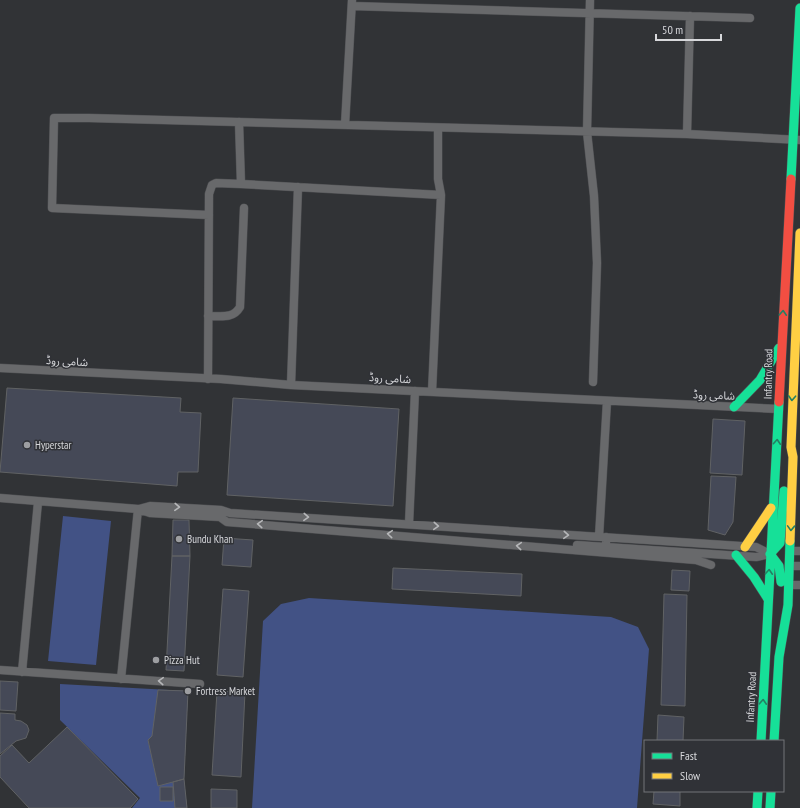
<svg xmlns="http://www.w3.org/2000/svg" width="800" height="808" viewBox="0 0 800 808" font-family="'PT Sans Narrow','Noto Sans Arabic',sans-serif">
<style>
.green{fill:#425285}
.building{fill:#454957;stroke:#606264}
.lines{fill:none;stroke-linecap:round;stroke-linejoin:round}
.street-casing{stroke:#4f5053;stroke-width:9}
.fast-casing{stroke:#4f5053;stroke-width:10}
.slow-casing{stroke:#4f5053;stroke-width:10}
.jam-casing{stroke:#4f5053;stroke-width:10}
.street{stroke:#68696b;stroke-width:8}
.fast{stroke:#16e098;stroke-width:9}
.slow{stroke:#ffcf43;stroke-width:9}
.jam{stroke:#f24e42;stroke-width:9}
.oneway{stroke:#248063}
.oneway2{stroke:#b6b7b9}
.poi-dot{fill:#9d9ea1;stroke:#303237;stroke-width:1.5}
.labels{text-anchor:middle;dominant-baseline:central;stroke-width:3;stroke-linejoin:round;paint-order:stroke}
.street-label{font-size:11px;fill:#d7d8db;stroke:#303237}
.poi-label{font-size:11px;fill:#d7d8db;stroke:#303237;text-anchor:start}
</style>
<rect width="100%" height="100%" fill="#313336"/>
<path class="green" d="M63,516L111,521L96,665L48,661Z
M309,598L611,617L638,627L649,649L637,808H252L263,621L281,604Z
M60,684L188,691L184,779L187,808H132L140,798L60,720Z"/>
<path class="building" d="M7,388L181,398L180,412L201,413L198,472H178L177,486L0,472Z
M233,398L399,409L393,506L227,495Z
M713,419L745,421L742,475L710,473Z
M711,476L736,477L733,522L725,535L708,530Z
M173,520H189L190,556H172Z
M224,538L253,540L251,567L222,565Z
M172,556H190L184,671L166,670Z
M393,568L522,574L521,596L392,589Z
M672,570L690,571L689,591L671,590Z
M223,589L249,591L243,677L217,675Z
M664,594L687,595L685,706L661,705Z
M0,681L18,682L16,711L0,710Z
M158,690L188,691L184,779L158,786L148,740L152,736Z
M217,691L245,692L241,777L212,775Z
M0,713L15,714V720L21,721L27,725L29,730L26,738L16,741L0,754Z
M658,715L684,717L683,741H657Z
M67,727L138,799L130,808H29L0,777V756L12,745L29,763Z
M184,779L187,808H175L173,782Z
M160,787H173V801H160Z
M211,789L237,790V808H211Z
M654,791H680V806L653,804Z"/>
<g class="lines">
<g class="street-casing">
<path id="street" d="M590,0L587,132L594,196L597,263L593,382
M352,6L750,18
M345,125L352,0
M438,128V179L441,195
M687,134L690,16
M241,184L441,195L432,392
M209,215L52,208L54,118H89L687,134L800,140
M208,316C222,316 233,319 240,307L244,208
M0,368L221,379L291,385L779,409
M208,379L209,194L212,185L216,183L241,184L239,122
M291,385L298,187
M0,498L138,509L150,513L220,517L227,522L696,560L711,565
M139,509L150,506L221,510L230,513L756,547L770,554
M409,524L415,391
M599,537L607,401
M606,537V547L756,557L770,554
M577,545L606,547
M790,551H800
M789,566H800
M788,585H800
M0,670L200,684
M22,672L38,502
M121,679L138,509"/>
</g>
<g class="fast-casing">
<path id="fast" d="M791,179L800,8
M734,407L760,380L779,348
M736,555L754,577L768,599
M781,582L779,566L770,554L780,543L784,491
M761,741L779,402
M774,741L779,657L788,605L790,541
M757,808L758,791
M770,808L771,791"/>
</g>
<g class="slow-casing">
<path id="slow" d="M790,541L793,457L791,447L800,233
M745,547L771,508"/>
</g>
<g class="jam-casing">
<path id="jam" d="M779,402L791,179"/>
</g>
<use href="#street" class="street"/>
<use href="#fast" class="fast"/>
<use href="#slow" class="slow"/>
<use href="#jam" class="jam"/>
</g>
<defs><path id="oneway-chevron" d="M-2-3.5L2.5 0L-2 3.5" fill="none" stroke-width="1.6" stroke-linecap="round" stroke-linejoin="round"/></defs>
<g class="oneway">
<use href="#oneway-chevron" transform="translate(783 313) rotate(-87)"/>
<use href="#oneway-chevron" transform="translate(792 398) rotate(93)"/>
<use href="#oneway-chevron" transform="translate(777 442) rotate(-86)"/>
<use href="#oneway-chevron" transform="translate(791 528) rotate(92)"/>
<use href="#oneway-chevron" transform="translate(769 572) rotate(-87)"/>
<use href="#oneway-chevron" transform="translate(763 702) rotate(-87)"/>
</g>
<g class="oneway2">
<use href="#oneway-chevron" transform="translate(177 507) rotate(3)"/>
<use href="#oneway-chevron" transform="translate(306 517) rotate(3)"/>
<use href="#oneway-chevron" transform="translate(260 524) rotate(-176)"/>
<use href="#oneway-chevron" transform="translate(436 526) rotate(4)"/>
<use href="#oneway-chevron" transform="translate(390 534) rotate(-175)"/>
<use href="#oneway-chevron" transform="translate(566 535) rotate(4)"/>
<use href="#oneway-chevron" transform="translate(519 546) rotate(-175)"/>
<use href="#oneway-chevron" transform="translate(161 681) rotate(-176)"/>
</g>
<g class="poi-dot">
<circle cx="27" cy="445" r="4"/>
<circle cx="179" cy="539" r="4"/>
<circle cx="156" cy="660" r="4"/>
<circle cx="188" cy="691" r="4"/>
</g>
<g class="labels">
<g class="street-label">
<text transform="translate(67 361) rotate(3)">شامی روڈ</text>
<text transform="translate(768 374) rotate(-89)">Infantry Road</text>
<text transform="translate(390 378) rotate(3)">شامی روڈ</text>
<text transform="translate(714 395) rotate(2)">شامی روڈ</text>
<text transform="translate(751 697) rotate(-87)">Infantry Road</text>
</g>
<g class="poi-label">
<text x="35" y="445">Hyperstar</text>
<text x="187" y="539">Bundu Khan</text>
<text x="164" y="660">Pizza Hut</text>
<text x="196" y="691">Fortress Market</text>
</g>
</g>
<rect x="644" y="740" width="140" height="52" fill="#303237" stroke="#737479"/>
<rect x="652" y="753" width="20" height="6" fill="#16e098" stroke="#737479"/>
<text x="680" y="760" font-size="12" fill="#d7d8db">Fast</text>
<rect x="652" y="773" width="20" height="6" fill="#ffcf43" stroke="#737479"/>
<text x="680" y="780" font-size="12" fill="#d7d8db">Slow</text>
<path d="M656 34v6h65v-6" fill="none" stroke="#d7d8db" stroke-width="2"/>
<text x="662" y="34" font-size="12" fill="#d7d8db" stroke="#303237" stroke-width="3" paint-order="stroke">50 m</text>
</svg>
